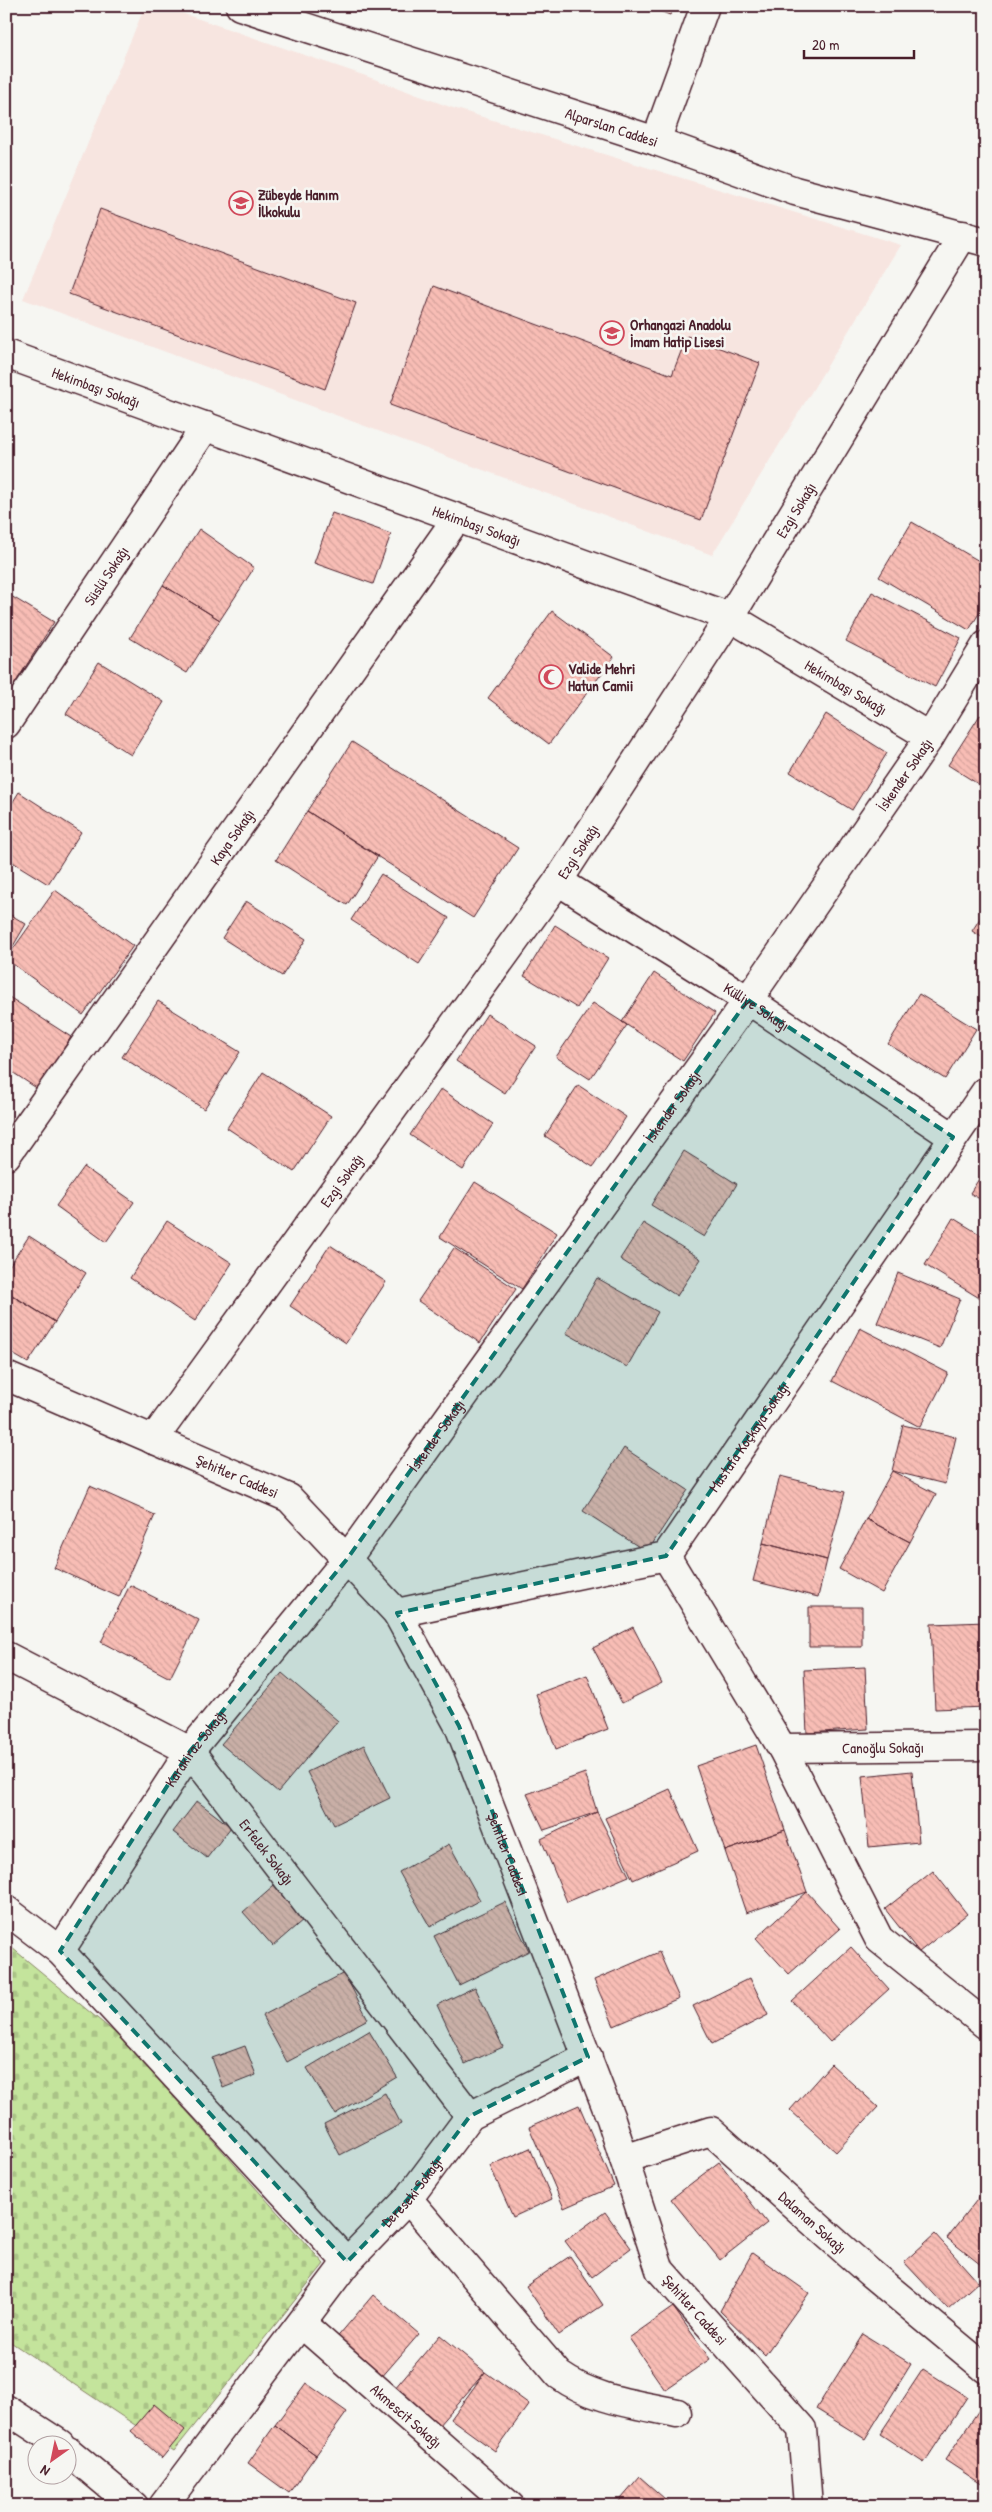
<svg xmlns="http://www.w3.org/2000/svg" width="992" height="2512" viewBox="0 0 992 2512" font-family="'Patrick Hand',sans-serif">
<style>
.built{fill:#f7e5e0}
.cemetery{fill:url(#cemetery-stones);stroke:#878264}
.building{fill:url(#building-back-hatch);stroke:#4a1f2b}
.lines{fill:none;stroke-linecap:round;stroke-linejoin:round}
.minor-casing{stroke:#4a1f2b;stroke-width:31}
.minor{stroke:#f6f6f2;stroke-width:28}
.marked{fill:#0f766e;fill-opacity:0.2;stroke:#0f766e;stroke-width:4;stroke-dasharray:10 6;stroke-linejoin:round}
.labels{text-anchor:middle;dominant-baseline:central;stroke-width:5;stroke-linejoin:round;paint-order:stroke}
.street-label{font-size:15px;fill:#4a1f2b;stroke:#f6f6f2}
.poi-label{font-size:15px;font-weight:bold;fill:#4a1f2b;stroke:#f6f6f2;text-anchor:start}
</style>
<defs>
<pattern id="cemetery-stones" width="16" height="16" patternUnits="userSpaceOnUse" patternTransform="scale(1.25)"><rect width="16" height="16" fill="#c4e49c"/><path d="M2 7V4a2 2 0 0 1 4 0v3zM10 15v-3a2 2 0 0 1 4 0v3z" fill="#aac387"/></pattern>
<pattern id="building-back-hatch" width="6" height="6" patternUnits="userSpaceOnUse" patternTransform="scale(1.25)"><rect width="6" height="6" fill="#f8bdb5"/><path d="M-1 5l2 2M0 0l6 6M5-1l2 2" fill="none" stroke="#d6a29c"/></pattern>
</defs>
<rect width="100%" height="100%" fill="#f6f6f2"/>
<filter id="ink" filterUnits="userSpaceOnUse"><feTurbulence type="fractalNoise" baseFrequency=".02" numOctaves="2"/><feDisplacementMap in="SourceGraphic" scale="10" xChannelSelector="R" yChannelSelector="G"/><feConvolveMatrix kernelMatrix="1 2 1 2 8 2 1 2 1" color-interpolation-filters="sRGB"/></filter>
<g filter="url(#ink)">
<path class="built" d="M145,6H161L366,76L450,107L901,245L712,555L23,299Z"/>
<path class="cemetery" d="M6,1943L120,2037L324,2264L174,2451L6,2339Z"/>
<path class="building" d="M646,6H673L670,15Z
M100,209L356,303L325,389L69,294Z
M434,286L672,375L687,336L760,363L701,520L390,405Z
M332,513L391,534L373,584L314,563Z
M912,522L986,565V602L969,630L879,577Z
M199,529L254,568L220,620L163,585Z
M163,585L220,620L187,673L130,638Z
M872,592L961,638L935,687L846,641Z
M6,593L54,622L12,688L6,684Z
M552,611L614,657L549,744L488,698Z
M99,662L164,702L131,755L66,714Z
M826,714L887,753L852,810L790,772Z
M980,715L986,719V789L948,765Z
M352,742L518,848L473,918L307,811Z
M19,792L81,832L48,884L6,858V813Z
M307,811L378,856L347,905L276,860Z
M381,874L449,918L419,964L351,920Z
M55,890L133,946L83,1015L6,959Z
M246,901L306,939L282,976L222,938Z
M986,909V940L972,931Z
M6,912L26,924L6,958Z
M555,925L608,958L577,1008L524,976Z
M654,973L715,1013L683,1061L622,1022Z
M919,994L976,1029L945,1079L888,1044Z
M9,997L71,1037L38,1089L6,1068V1001Z
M158,1001L240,1052L204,1109L122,1057Z
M593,1003L627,1025L590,1079L556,1057Z
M487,1014L536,1046L505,1093L456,1061Z
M263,1072L331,1116L294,1172L227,1128Z
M578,1085L626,1117L593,1167L545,1136Z
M441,1089L493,1124L463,1170L410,1135Z
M684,1151L737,1184L704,1237L651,1205Z
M84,1167L134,1202L106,1242L56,1206Z
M986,1168V1203L970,1193Z
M475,1182L557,1233L522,1289L440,1237Z
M953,1218L986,1238V1302L925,1265Z
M167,1221L232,1263L195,1321L130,1278Z
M643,1223L701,1259L677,1296L620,1259Z
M29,1236L86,1273L55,1322L6,1291V1271Z
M330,1245L386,1282L346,1343L290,1306Z
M454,1248L516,1289L480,1343L418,1301Z
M898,1273L960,1299L940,1348L877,1323Z
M597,1278L658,1312L627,1367L566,1333Z
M6,1292L55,1322L28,1363L6,1350Z
M860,1328L948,1373L920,1427L832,1381Z
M903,1425L956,1437L945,1484L892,1471Z
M624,1448L688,1490L647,1552L583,1511Z
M892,1471L936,1494L910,1542L866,1519Z
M780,1476L845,1492L827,1560L763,1543Z
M90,1486L155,1515L119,1597L54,1568Z
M866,1519L910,1542L882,1593L839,1569Z
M763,1543L827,1560L818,1597L753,1581Z
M130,1585L199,1620L170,1678L101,1642Z
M809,1607H862V1647H809Z
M986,1622V1707L935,1709L931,1624Z
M633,1627L662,1683L622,1703L593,1648Z
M865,1667L868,1729L807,1733L804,1670Z
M282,1673L338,1721L278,1792L221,1744Z
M587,1675L608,1729L556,1749L536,1694Z
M364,1745L390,1798L334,1825L307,1772Z
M756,1745L785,1830L725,1851L696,1766Z
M912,1771L919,1842L869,1847L862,1776Z
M585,1773L597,1812L544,1830L527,1794Z
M670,1789L698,1851L633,1880L605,1818Z
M197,1801L231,1827L207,1858L173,1832Z
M597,1812L629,1876L567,1902L541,1839Z
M785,1830L807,1892L746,1913L725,1851Z
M449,1844L480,1900L430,1927L399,1872Z
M933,1871L967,1914L919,1952L885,1909Z
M274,1885L304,1919L273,1946L243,1912Z
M807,1892L840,1929L789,1974L756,1938Z
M505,1902L529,1951L459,1985L434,1936Z
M851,1947L889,1989L830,2042L792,2001Z
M659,1952L679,1998L614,2026L594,1980Z
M344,1973L368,2019L287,2062L262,2016Z
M750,1978L768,2015L712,2044L693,2006Z
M475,1987L503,2047L465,2064L437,2005Z
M369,2031L397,2077L335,2114L307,2068Z
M245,2046L256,2075L223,2088L212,2058Z
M831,2064L878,2107L836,2152L790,2110Z
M385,2093L401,2124L340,2155L324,2124Z
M579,2105L614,2186L564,2208L529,2127Z
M530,2148L552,2199L513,2217L490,2166Z
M719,2162L767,2223L720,2260L671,2199Z
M980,2196L986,2200V2269L947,2238Z
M605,2212L631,2248L592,2277L565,2241Z
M935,2234L978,2282L948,2309L904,2262Z
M752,2253L809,2293L765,2355L720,2311Z
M570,2256L603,2305L559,2335L526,2286Z
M373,2295L419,2334L380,2379L334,2341Z
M673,2307L710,2359L665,2390L629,2338Z
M863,2334L911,2364L865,2439L816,2409Z
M440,2335L485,2372L438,2426L394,2389Z
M923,2369L967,2397L924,2463L880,2434Z
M485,2372L529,2404L495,2451L451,2419Z
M306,2383L347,2412L316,2455L275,2425Z
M154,2404L185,2430L162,2458L131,2431Z
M979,2410L986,2414V2487L945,2460Z
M275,2425L316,2455L289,2493L248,2463Z
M640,2477L673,2506H615Z"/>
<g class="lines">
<g class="minor-casing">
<g id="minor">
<path id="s1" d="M240,6L656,141L795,191L986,242"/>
<path d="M656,141L705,6"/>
<path id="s2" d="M6,354L730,617L930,737"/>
<path id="s3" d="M6,724L206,426"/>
<path id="s4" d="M558,881L748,1000L953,1137"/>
<path id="s5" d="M6,1156L457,518"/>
<path id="s6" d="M6,1376L289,1498L397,1613L459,1726L611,2119L660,2270L802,2429L808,2506"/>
<path id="s7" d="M153,1440L558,881L730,617L963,235"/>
<path d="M666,1556L782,1748L879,1939L986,2025"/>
<path id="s8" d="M397,1613L666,1556L986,1091"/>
<path id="s9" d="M6,1656L190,1751L470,2116"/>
<path id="s10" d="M782,1748L986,1746"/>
<path d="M6,1910L60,1951L347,2262"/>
<path id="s11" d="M60,1951L190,1751L347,1559L748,1000L930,737L986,645"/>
<path id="s12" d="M624,2159L711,2131L869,2272L986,2369"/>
<path d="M408,2199L559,2375C594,2400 636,2404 677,2413"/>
<path id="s13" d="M302,2324L510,2506"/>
<path d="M6,2409L60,2444"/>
<path d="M68,2451L134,2506"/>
<path id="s14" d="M163,2506L347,2262L408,2199L470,2116L588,2057"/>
</g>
</g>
<use href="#minor" class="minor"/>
</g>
</g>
<path class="marked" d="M748,1000L953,1137L666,1556L397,1613L459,1726L588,2057L470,2116L408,2199L347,2262L60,1951L190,1751L347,1559Z"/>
<defs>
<g id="school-ring" transform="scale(1.25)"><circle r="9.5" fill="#f6f6f2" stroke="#d1495b" stroke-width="1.5"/><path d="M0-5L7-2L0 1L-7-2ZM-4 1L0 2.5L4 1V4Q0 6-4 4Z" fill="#d1495b"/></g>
<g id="mosque-ring" transform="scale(1.25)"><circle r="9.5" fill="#f6f6f2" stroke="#d1495b" stroke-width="1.5"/><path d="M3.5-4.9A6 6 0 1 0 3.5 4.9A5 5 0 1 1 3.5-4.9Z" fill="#d1495b"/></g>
</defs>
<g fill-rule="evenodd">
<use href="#school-ring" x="241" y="203"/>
<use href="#school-ring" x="612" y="333"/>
<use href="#mosque-ring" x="551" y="677"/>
</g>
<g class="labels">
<g class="street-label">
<text stroke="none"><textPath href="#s1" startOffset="391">Alparslan Caddesi</textPath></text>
<text stroke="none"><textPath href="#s2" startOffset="96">Hekimbaşı Sokağı</textPath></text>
<text stroke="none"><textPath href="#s7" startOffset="1131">Ezgi Sokağı</textPath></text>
<text stroke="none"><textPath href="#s2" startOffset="501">Hekimbaşı Sokağı</textPath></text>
<text stroke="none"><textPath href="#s3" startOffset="179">Süslü Sokağı</textPath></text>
<text stroke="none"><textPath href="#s2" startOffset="906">Hekimbaşı Sokağı</textPath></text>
<text stroke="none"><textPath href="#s11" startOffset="1449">İskender Sokağı</textPath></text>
<text stroke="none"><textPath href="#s5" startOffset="391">Kaya Sokağı</textPath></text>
<text stroke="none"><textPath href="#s7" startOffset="726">Ezgi Sokağı</textPath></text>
<text stroke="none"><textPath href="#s4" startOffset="235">Külliye Sokağı</textPath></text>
<text stroke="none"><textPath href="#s11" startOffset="1044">İskender Sokağı</textPath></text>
<text stroke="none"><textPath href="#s7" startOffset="321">Ezgi Sokağı</textPath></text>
<text stroke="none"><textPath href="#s11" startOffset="639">İskender Sokağı</textPath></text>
<text stroke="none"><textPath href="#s8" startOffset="420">Mustafa Koçkaya Sokağı</textPath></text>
<text stroke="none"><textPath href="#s6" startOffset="252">Şehitler Caddesi</textPath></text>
<text stroke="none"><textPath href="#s10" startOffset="101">Canoğlu Sokağı</textPath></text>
<text stroke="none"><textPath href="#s11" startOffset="244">Karakiraz Sokağı</textPath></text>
<text stroke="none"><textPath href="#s9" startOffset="334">Erfelek Sokağı</textPath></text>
<text stroke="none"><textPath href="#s6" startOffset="732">Şehitler Caddesi</textPath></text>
<text stroke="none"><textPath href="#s14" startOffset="401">Dereseki Sokağı</textPath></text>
<text stroke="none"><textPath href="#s12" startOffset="228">Dalaman Sokağı</textPath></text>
<text stroke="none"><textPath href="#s6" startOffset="1228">Şehitler Caddesi</textPath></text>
<text stroke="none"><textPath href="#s13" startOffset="139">Akmescit Sokağı</textPath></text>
</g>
<g class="poi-label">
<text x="258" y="194">Zübeyde Hanım<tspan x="258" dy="17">İlkokulu</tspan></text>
<text x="630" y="324">Orhangazi Anadolu<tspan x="630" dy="17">İmam Hatip Lisesi</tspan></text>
<text x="568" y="668">Valide Mehri<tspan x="568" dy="17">Hatun Camii</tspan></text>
</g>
</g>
<rect width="992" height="2512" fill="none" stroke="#f6f6f2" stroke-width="25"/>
<rect x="12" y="12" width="967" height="2487" fill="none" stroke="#4a1f2b" stroke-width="2" filter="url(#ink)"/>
<g transform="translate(52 2460) rotate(213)"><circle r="24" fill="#f6f6f2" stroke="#b1a0a2"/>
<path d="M0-4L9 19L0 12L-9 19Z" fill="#d1495b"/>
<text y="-8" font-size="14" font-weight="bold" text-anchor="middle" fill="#4a1f2b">N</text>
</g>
<path d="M804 50v8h110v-8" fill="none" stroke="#4a1f2b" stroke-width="2.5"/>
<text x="812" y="50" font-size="15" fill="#4a1f2b" stroke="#f6f6f2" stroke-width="4" paint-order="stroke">20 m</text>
</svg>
